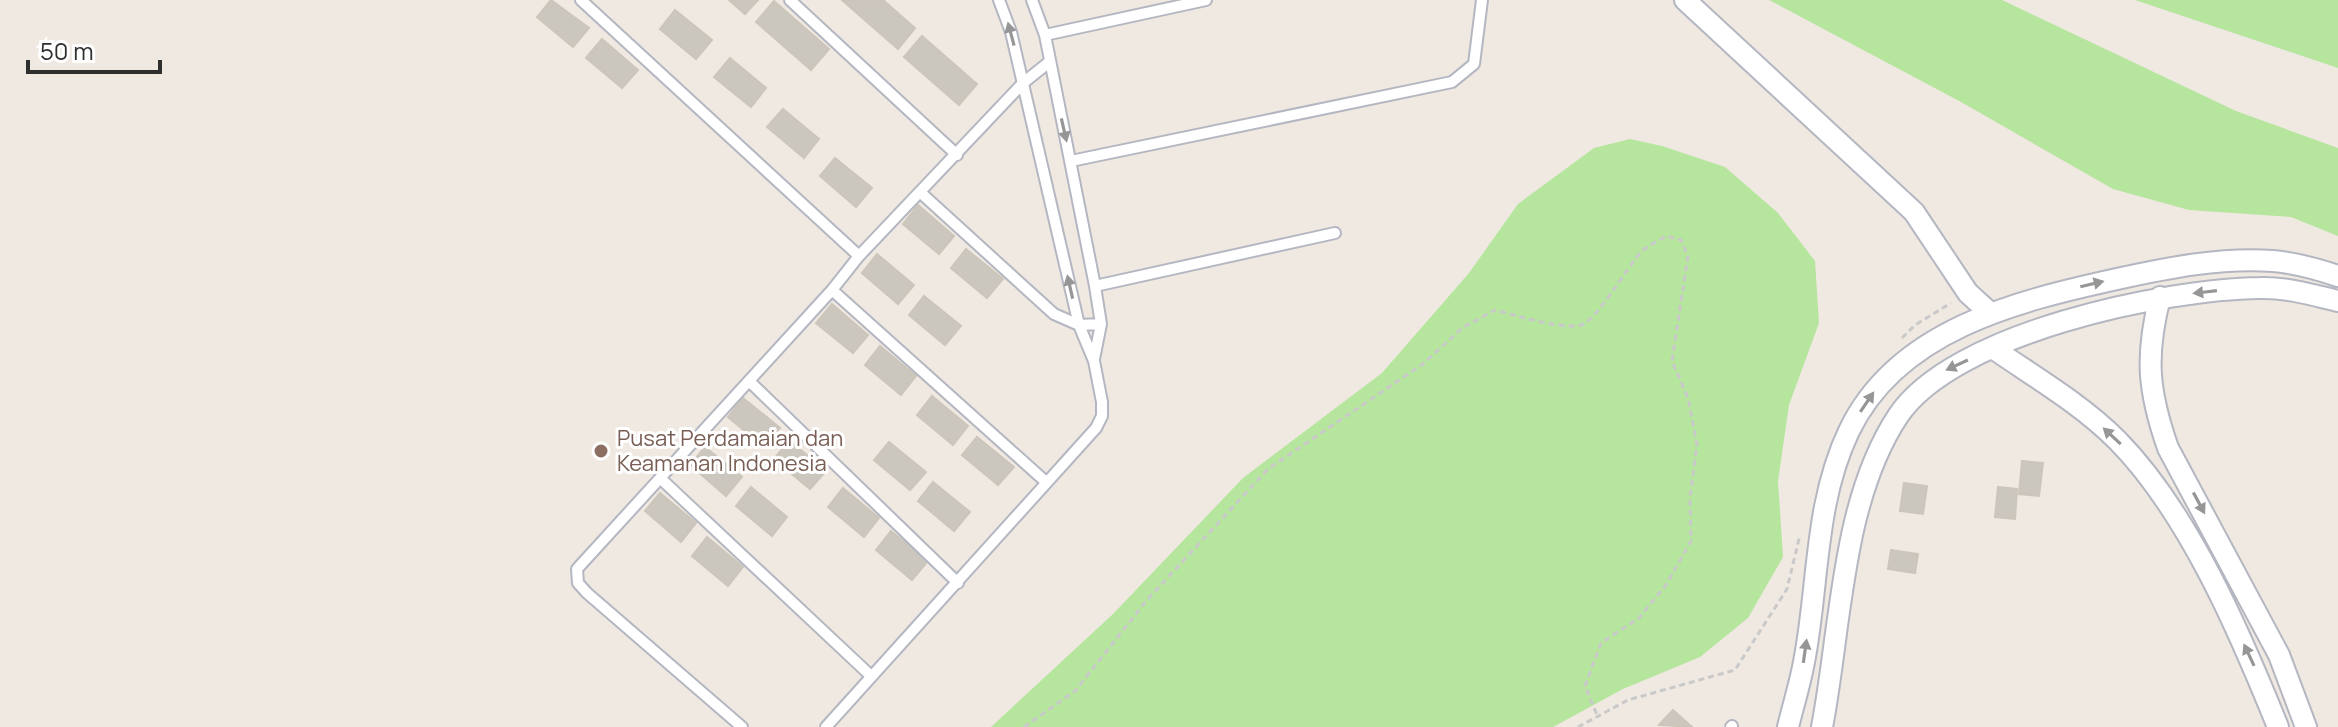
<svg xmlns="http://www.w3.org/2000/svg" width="2338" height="727" viewBox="0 0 2338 727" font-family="Manrope,sans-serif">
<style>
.green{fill:#b6e59e}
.building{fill:#cbc7bf;stroke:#cbc5ba;stroke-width:2}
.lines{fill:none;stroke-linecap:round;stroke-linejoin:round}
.lane-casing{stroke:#b4b7c1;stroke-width:14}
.street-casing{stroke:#b4b7c1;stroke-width:24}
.path{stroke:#c9c9c9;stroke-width:3;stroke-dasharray:6 4;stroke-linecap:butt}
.lane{stroke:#fff;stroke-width:10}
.street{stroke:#fff;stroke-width:20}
.oneway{fill:#969696}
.education-dot{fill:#8d6e63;stroke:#fff;stroke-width:3}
.labels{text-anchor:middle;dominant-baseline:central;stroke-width:6;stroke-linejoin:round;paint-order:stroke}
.education-label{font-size:22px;fill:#785e54;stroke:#fff;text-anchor:start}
</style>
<rect width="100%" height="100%" fill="#efe9e1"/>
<path class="green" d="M1769,0H2002L2236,111L2338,148V236L2291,217L2189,210L2113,189L1961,102Z
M2135,0H2338V68Z
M1630,139L1662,146L1725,167L1778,213L1815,261L1819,323L1789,405L1778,481L1783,557L1748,618L1700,657L1623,689L1553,727H991L1113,614L1243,478L1382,373L1469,273L1518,204L1594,148Z"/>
<path class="building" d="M551,0L589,28L573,47L537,17Z
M729,0H758L745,14Z
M883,0L915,28L898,49L843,1Z
M774,1L829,49L811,70L756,22Z
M675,10L712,40L696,59L660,29Z
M922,36L977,84L959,105L904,57Z
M602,39L638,70L622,88L586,58Z
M730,58L766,88L751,107L714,77Z
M783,109L819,139L804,158L767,127Z
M835,158L872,188L856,207L820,176Z
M918,205L954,236L939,254L903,224Z
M966,249L1003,279L987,298L951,268Z
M877,254L914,285L898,304L862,273Z
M924,296L961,326L945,345L909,315Z
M832,304L868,335L853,353L816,323Z
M880,346L916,376L901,395L865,365Z
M932,396L968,426L953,445L917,415Z
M743,398L780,428L764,447L728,417Z
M977,437L1014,467L998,485L962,455Z
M789,440L826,471L810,489L774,459Z
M889,442L926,472L910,490L874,460Z
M705,447L742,477L726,496L690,465Z
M2022,461L2043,463L2039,496L2019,494Z
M933,482L970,512L954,531L918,501Z
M1904,483L1927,486L1923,514L1900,511Z
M751,487L787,517L772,536L736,506Z
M1998,487L2017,489L2015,519L1995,517Z
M843,488L879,518L864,537L828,507Z
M660,493L696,523L681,542L645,511Z
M891,531L928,561L912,580L876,550Z
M707,537L743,567L728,586L692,556Z
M1891,550L1918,554L1915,573L1888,569Z
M1673,710L1692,727L1659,725Z"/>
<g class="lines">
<g class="lane-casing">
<path id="lane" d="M581,0L859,256
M790,0L957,155
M1032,0L1045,35L1095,286L1101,324L1094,359
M1045,35L1206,0
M1071,161L1452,82L1474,64L1482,0
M921,193L1054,314L1079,325L1101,324
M1095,286L1335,233
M832,290L1046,482
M749,381L958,583
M660,478L870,675
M742,727L587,593L578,583L577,569L832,290L859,256L1023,83L1048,63
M826,727L1096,428L1102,416V402L1094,361L1079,325L1011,32L999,0
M1731,727L1732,726"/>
</g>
<g class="street-casing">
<path id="street" d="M1685,0L1914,212L1968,293L1990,313
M2160,297C2145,356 2148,391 2168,448L2279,655L2306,727
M1994,349C2036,378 2081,404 2117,440C2189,513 2240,633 2278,727
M1788,727C1793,706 1800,684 1804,662C1819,585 1814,504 1849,431C1897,330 2017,301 2117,279C2167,268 2222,257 2273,261C2296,263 2317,269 2338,276
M1822,727C1841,629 1841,502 1898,416C1953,333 2165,289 2260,288C2286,287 2313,295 2338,301"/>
</g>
<path class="path" d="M1902,338L1915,325L1951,303
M1024,727L1075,691L1147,600L1268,469L1423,364L1462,328L1495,310C1516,315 1561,330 1581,325C1596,321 1627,268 1640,253C1647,246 1658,241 1666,236L1681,240L1688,256L1672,361L1688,398L1697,445L1690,497L1691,541L1666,585L1639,618L1601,643L1585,686L1597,715
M1578,727L1628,700L1735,670L1787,589L1800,535"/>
<use href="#lane" class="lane"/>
<use href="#street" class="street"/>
</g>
<defs><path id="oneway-solid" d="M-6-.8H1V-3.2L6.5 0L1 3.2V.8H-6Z" transform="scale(2)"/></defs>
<g class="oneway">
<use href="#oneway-solid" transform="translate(1011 34) rotate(-105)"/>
<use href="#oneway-solid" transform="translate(1064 130) rotate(77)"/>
<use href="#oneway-solid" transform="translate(2092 284) rotate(-13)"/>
<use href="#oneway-solid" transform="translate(1070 287) rotate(-103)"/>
<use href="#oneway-solid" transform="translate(2205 292) rotate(173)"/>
<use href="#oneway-solid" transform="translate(1957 365) rotate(155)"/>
<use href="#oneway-solid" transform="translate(1867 402) rotate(-56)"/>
<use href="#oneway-solid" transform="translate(2112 436) rotate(-137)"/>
<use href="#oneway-solid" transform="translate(2199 503) rotate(62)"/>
<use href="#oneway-solid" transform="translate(1805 651) rotate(-82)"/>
<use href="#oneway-solid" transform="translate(2249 655) rotate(-115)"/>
</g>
<circle class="education-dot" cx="601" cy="451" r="8"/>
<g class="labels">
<g class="education-label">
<text x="617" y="438">Pusat Perdamaian dan<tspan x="617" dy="25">Keamanan Indonesia</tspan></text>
</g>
</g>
<path d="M28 60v12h132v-12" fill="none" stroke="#2e2e2e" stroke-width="4"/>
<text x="40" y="60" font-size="24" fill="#2e2e2e" stroke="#ffffff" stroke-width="6" paint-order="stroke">50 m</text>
</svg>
